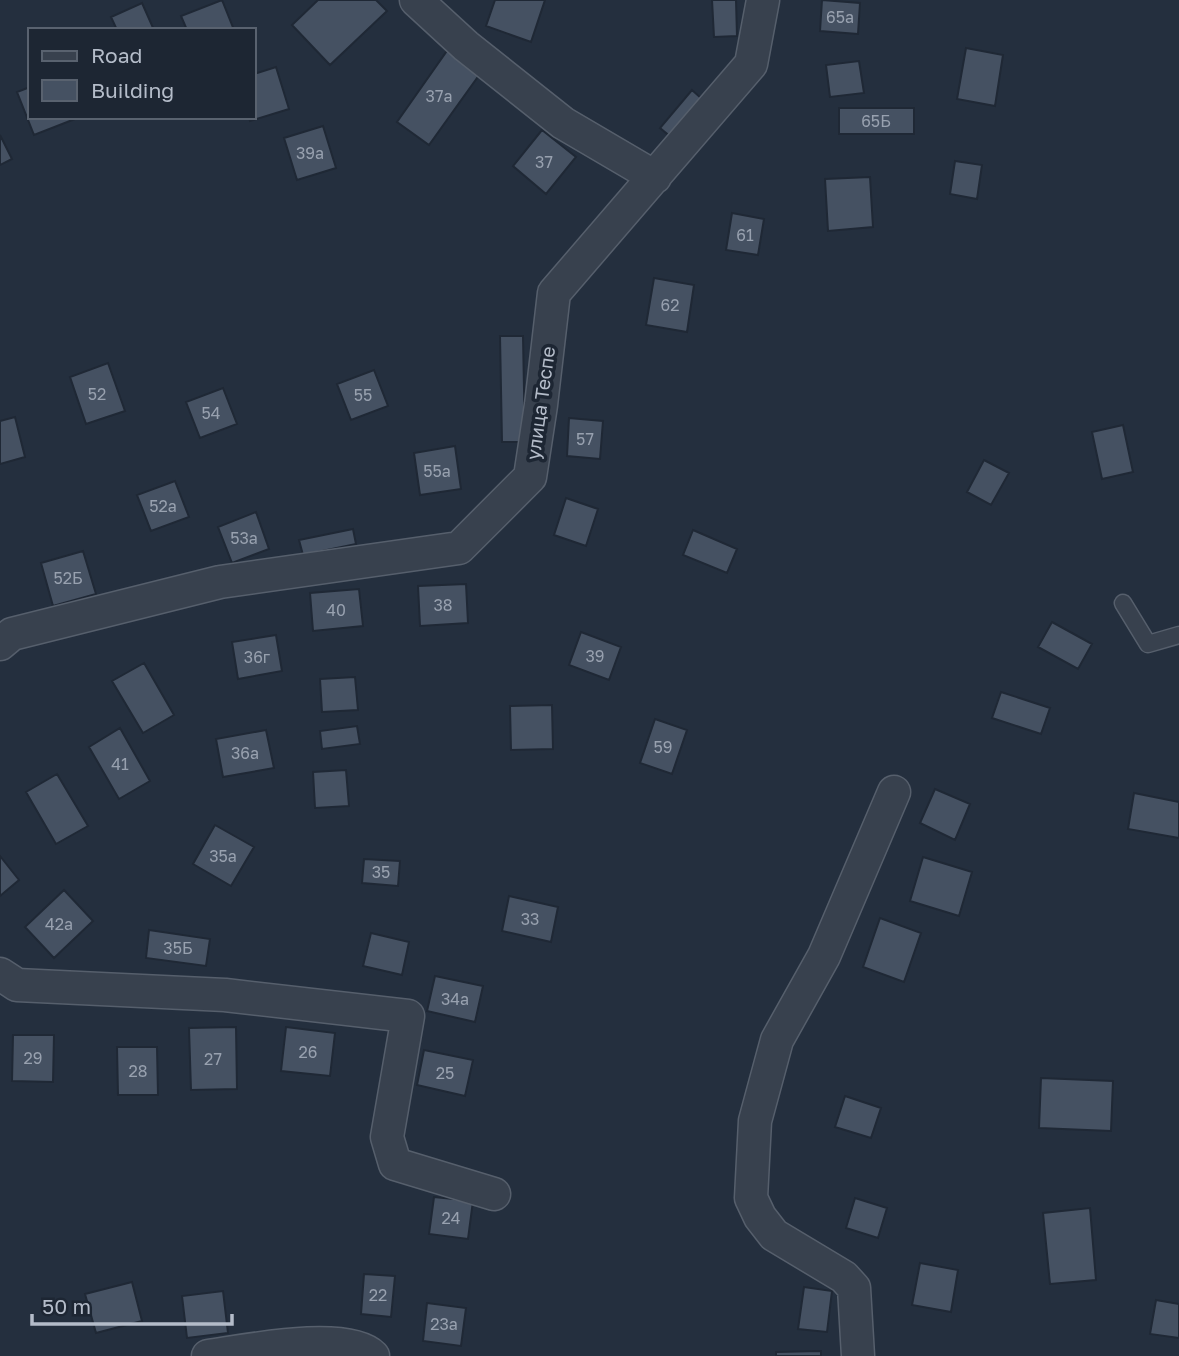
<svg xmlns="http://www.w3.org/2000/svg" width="1179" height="1356" viewBox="0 0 1179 1356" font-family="'Golos Text',sans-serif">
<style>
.building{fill:#455162;stroke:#1f2835;stroke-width:2}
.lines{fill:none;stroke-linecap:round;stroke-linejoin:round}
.service-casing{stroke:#565f6c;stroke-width:19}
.minor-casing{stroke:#565f6c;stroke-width:35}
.service{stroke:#38414e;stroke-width:16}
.minor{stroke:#38414e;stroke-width:32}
.labels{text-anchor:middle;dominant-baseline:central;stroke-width:7;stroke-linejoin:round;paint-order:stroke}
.number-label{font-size:16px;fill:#98a1af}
.street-label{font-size:19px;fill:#b4bcc9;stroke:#1d2633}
</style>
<rect width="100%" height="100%" fill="#242f3e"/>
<path class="building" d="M222,0L234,30H187L181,16Z
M318,0H376L387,11L330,65L292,25Z
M495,0H545L531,42L486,26Z
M712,0H736L737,36L714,37Z
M822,0L860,3L858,34L820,31Z
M142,3L154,30H117L111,17Z
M449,48L482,71L429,145L397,122Z
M966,48L1003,55L995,106L957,99Z
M859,61L864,93L830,97L826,65Z
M276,67L289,109L250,121L249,117H254V74Z
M30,87V117L75,119L34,135L17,92Z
M692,90L702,99L671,137L660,128Z
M839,108H914V134H839Z
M323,126L336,168L297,180L284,138Z
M542,130L576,157L546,194L513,166Z
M0,135L12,159L0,165Z
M955,161L982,165L977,199L950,194Z
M870,177L873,227L828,231L825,179Z
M732,213L764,219L758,255L726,250Z
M654,278L694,285L687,332L646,325Z
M500,336H523L525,442H502Z
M108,363L125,411L86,424L70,377Z
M374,370L388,406L351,420L337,384Z
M223,388L237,424L200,438L186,402Z
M15,417L25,457L0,464V421Z
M569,418L603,421L600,459L567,456Z
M1123,425L1133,472L1102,479L1092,432Z
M455,446L461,489L420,495L414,453Z
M984,460L1009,473L991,505L967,492Z
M175,481L189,517L151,531L137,495Z
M566,498L598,509L586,546L554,535Z
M256,512L269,549L232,563L218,527Z
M353,529L356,544L303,555L299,540Z
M693,530L737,549L727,573L683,555Z
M83,551L96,594L53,606L41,563Z
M466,584L468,623L420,626L418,586Z
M359,589L363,626L313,631L310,593Z
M1052,622L1092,644L1078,669L1038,647Z
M581,632L621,647L609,680L569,665Z
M276,635L282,671L238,679L232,642Z
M144,663L174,715L143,733L112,681Z
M355,677L358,710L322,712L320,679Z
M1001,692L1050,708L1041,734L992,718Z
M552,705L553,749L511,750L510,706Z
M655,719L687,730L672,774L640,763Z
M357,726L360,744L322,749L320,731Z
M120,728L150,781L119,799L89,747Z
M266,730L274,768L223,777L216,739Z
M346,770L349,806L315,808L313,772Z
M57,774L88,826L56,844L26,792Z
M935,789L970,804L955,840L920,823Z
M1134,793L1179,802V838L1128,829Z
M215,825L254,847L231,886L193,864Z
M0,856L19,880L0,896Z
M923,857L972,872L959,916L910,901Z
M364,859L400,861L398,886L362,883Z
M64,890L93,921L54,958L25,927Z
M509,896L558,907L551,942L502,931Z
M880,918L921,933L904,982L863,967Z
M149,930L210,939L206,966L146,958Z
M371,933L409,942L402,975L363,966Z
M435,976L483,986L475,1022L427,1011Z
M236,1027L237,1089L191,1090L189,1028Z
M286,1027L335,1033L330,1076L281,1071Z
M13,1035H54L53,1082L12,1081Z
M117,1047H157L158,1095H118Z
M424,1050L473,1060L465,1096L417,1085Z
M1041,1078L1113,1081L1111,1131L1039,1128Z
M845,1096L881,1108L871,1138L835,1127Z
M434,1197L473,1201L468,1239L429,1234Z
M855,1198L887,1208L878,1238L846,1228Z
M1090,1208L1096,1280L1050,1284L1043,1213Z
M920,1263L958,1270L951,1312L912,1305Z
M364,1274L395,1276L391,1317L361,1314Z
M132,1282L142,1321L96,1333L85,1294Z
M804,1287L832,1291L827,1332L798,1329Z
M223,1291L228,1333L187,1338L182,1296Z
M1156,1300L1179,1304V1338L1150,1334Z
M427,1303L466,1308L461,1346L423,1341Z
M821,1351V1356H776V1352Z"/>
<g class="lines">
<g class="service-casing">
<path id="service" d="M1123,603L1148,644L1179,635"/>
</g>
<g class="minor-casing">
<path id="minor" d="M416,0L466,46L563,123L655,177
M0,644L12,634L220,582L459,548L530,477L541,405L554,293L751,64L763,0
M0,974L17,985L225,995L408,1016L387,1137L395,1164L494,1194
M208,1356C244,1351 347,1330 373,1356
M858,1356L854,1288L844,1277L774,1235L760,1217L751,1198L755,1121L777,1040L824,956L894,792"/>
</g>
<use href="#service" class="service"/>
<use href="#minor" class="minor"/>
</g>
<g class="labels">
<g class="number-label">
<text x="840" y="17">65а</text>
<text x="439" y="96">37а</text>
<text x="876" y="121">65Б</text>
<text x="310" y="153">39а</text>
<text x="544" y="162">37</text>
<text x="745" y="235">61</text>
<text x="670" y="305">62</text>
<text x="97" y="394">52</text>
<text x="363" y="395">55</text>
<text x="211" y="413">54</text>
<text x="585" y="439">57</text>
<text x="437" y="471">55а</text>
<text x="163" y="506">52а</text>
<text x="244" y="538">53а</text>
<text x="68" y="578">52Б</text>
<text x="443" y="605">38</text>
<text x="336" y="610">40</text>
<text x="595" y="656">39</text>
<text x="257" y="657">36г</text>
<text x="663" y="747">59</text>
<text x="245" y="753">36а</text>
<text x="120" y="764">41</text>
<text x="223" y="856">35а</text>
<text x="381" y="872">35</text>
<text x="530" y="919">33</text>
<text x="59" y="924">42а</text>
<text x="178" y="948">35Б</text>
<text x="455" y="999">34а</text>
<text x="308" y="1052">26</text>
<text x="33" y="1058">29</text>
<text x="213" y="1059">27</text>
<text x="138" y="1071">28</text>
<text x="445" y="1073">25</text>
<text x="451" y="1218">24</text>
<text x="378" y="1295">22</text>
<text x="444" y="1324">23а</text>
</g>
<g class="street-label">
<text transform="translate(540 403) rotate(-82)">улица Теспе</text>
</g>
</g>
<rect x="28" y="28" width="228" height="91" fill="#1d2633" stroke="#59626f" stroke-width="2"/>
<rect x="42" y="51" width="35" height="10" fill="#38414e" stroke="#59626f" stroke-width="2"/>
<text x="91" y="63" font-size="21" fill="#b4bcc9">Road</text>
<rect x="42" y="80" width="35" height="21" fill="#455162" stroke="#59626f" stroke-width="2"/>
<text x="91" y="98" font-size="21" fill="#b4bcc9">Building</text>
<path d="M32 1314v10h200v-10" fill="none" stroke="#b4bcc9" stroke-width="3.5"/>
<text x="42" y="1314" font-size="21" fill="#b4bcc9" stroke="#1d2633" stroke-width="5" paint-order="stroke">50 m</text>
</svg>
